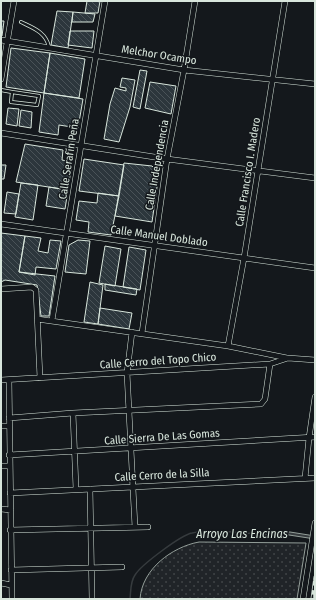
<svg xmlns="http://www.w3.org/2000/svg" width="316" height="600" viewBox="0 0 316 600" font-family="'Fira Sans Condensed',sans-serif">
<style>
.grass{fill:url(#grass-dots);stroke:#939e99}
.water{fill:url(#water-ripples);stroke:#939e99}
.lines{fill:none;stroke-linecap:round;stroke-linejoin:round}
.stream{stroke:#363b3e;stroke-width:1.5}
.building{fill:url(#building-back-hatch);stroke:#d8e6dc}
.service-casing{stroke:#d8e6dc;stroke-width:4}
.minor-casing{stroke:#d8e6dc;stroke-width:6}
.service{stroke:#14181c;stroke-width:2.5}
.minor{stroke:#14181c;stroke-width:5}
.rail-casing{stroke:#d8e6dc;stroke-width:3}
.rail{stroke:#14181c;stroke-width:1.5;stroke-dasharray:4.5;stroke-linecap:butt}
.labels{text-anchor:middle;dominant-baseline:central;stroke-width:3;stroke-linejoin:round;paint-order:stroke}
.street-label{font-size:11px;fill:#d8e6dc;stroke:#14181c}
.water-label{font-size:12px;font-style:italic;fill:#d8e6dc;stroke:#14181c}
</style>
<defs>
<pattern id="grass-dots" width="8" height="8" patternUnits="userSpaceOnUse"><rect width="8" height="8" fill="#202428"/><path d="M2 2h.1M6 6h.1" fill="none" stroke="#404447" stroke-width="1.8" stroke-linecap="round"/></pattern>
<pattern id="water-ripples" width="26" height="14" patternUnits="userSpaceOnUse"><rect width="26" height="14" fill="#363b3e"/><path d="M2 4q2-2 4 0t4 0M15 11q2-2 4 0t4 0" fill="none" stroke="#525759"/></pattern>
<pattern id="building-back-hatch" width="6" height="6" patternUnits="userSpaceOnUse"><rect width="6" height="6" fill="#2c363c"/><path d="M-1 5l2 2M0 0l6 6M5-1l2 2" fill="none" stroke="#4a5358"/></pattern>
</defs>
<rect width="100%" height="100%" fill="#14181c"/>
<path class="grass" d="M199,542L306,543L297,599H140C142,569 172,547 199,542Z"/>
<path class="water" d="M264,532H290L315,536V539L289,535H264Z"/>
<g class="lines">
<path class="stream" d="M130,599C131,591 130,582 135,575C141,565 181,535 192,533C215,528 242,534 266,534"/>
</g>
<path class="building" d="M87,1H100L98,13H85Z
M57,11L73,12L68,48L51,45Z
M73,12L95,14L93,22H72Z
M1,21H4L2,36H1Z
M70,31H94L92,48L68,45Z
M11,48L50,53L44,93L6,87Z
M50,53L85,59L79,98L44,93Z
M140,70L147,71L140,109L133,107Z
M122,78L135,80L130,107L119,142L104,139L110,104L115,88L126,91V88L120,87Z
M150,82L176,86L171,114L145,108Z
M44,93L83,99L78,128L59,125L58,135L39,132Z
M8,108L19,109L17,126L6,124Z
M21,110L32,112L31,128L19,126Z
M25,144L63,150L62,160L72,162L68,190L16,182Z
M84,159L124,165L119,196L79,191Z
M124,163L152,166L159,173L152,222L115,216Z
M1,165H6L4,179H1Z
M21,183L38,185L33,220L15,217Z
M49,187L68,190L65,209L46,206Z
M7,192L19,194L16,214L4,213Z
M98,193L119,196L111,235L88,232L89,222L76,220L79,201L97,203Z
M1,233L25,236L19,272L55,276L49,316H41L37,285L5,280L1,282Z
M25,236L41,238L38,251L48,253L50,240L61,241L56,269L36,267L35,275L19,272Z
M78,240L90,241L86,274L65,272L69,245Z
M105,246L121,249L115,286L99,283Z
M129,247L146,250L140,290L123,287Z
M90,282L103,285L98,324L84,322Z
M105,284L137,289L136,295L105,290Z
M100,308L132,313L129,329L98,324Z"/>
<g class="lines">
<g class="service-casing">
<path id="service" d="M21,22C33,28 46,32 49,47
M1,90L12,92L39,96L37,105L11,102L12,92"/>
</g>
<g class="minor-casing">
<path id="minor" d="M1,40L184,70L315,84
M1,79L14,1
M1,133L167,159L315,178
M1,224L315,268
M1,289L32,287L36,290L40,378
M37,319L228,346L287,358
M52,320L105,1
M132,332L127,373L135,527
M142,333L167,159L184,70L195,1
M228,346L244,258L285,1
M1,380L270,364L288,358L315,360
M9,380L12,599
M73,413L76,489
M9,418L73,413L261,404L265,399L270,364
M1,426H9
M9,455L315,437
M1,466H10
M305,478L309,438L315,397
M90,489L92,599
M10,493L315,478
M1,509L11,510
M10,530L148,527
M11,570L122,567
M1,583L11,585
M303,599L315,523"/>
</g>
<use href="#service" class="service"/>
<use href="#minor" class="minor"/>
<g class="rail-casing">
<path id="rail" d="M312,599L315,577"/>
</g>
<use href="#rail" class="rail"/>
</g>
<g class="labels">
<g class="street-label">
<text transform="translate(159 55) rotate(9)">Melchor Ocampo</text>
<text transform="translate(69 159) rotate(-81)">Calle Serafín Peña</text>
<text transform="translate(157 165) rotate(-80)">Calle Independencia</text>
<text transform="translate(248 172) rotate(-81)">Calle Francisco I. Madero</text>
<text transform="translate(159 236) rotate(8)">Calle Manuel Doblado</text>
<text transform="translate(158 361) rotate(-4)">Calle Cerro del Topo Chico</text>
<text transform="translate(162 437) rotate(-4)">Calle Sierra De Las Gomas</text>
<text transform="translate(162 475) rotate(-3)">Calle Cerro de la Silla</text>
</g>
<g class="water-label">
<text x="242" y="534">Arroyo Las Encinas</text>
</g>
</g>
<rect width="316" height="600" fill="none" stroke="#d8e6dc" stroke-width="4"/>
</svg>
